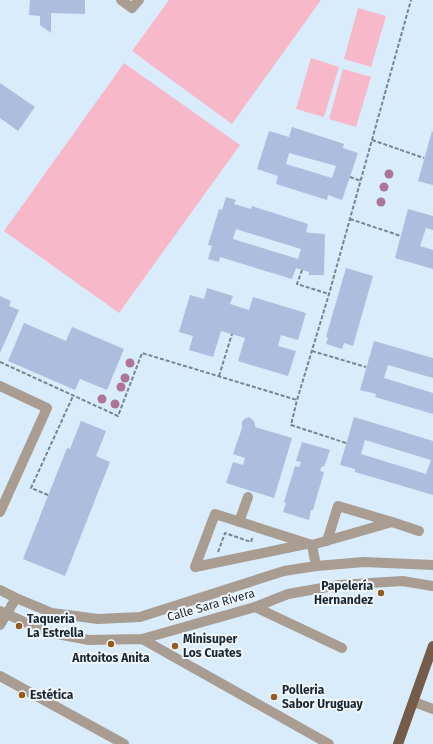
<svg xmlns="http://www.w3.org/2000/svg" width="433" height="744" viewBox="0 0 433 744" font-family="'Fira Sans',sans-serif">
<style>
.green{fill:#f7b8c9}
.building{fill:#abbede;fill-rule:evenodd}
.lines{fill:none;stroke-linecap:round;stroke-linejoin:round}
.path{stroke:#758591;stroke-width:2;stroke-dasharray:4 2;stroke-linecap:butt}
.minor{stroke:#a99c91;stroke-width:10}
.major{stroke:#745c49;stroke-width:10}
.tree{fill:#ad7699}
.poi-dot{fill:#975b1e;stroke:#f0f7fc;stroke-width:1.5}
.labels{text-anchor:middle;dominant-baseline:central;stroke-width:4;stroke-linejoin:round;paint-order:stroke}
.poi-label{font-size:12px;font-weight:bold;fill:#1a2630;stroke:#f0f7fc;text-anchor:start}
.street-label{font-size:12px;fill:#1a2630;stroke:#f0f7fc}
</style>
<rect width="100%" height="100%" fill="#d8ecfb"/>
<path class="green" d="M169,0H321L232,124L132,51Z
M358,8L386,16L371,67L344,59Z
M311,58L339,67L324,117L296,109Z
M124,63L240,145L119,313L4,231Z
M343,69L371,77L356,127L329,119Z"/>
<path class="building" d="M30,0H85V14L51,13V33L40,25V16L29,15Z
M0,83L35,107L18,131L0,118Z
M292,127L344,144L343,148L358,153L342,200L328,195L327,200L276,184L278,176L257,169L269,131L289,137ZM289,153L336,166L332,178L286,164Z
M432,131L433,132V185L418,181Z
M226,197L236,200L234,204L251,209L252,206L308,224L306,232L310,233L325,234L324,275H309V272L296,268L292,279L220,257L219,262L208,259L212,246L208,245L219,209L222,210ZM236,229L301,249L298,259L233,239Z
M408,209L433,216V230L426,228L420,246L433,250V269L395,258Z
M346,268L373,276L353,346L344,343L342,349L326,344L328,338L326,337Z
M207,288L233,296L230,304L249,310L253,297L306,313L298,340L281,335L278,346L296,351L288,376L238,361L245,338L221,331L213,357L189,350L193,336L179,332L190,295L204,299Z
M0,296L11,301L9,306L19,310L0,353Z
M24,323L66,341L72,327L124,349L107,390L80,379L75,390L8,361Z
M374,341L433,358V378L388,365L384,378L433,393V414L375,397L376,394L360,390Z
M249,417L253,420L255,423V427L292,438L274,498L226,483L233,462L243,465L245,458L233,454L242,428V422L244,419Z
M354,417L433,441V495L355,472V469L340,465ZM365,440L431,460L426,474L361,454Z
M81,421L106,431L96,456L110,462L65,576L23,559L67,448L70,449Z
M302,442L330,450L324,467L322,466L320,471L324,472L313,510H311L309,520L283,512L286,503L284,502L295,466L299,467L301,462L296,461Z"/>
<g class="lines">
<path class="path" d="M372,140L424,158
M350,177L361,181
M350,219L401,236
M302,270L297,284L329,294
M312,351L366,367
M0,362L118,416L142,353L297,400
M219,376L232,334
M346,443L291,425L297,400L329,294L411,0
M48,495L31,488L73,396
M218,552L225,533L251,542L253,536"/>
<path class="minor" d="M121,0L132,8L139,0
M0,386L47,408L0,512
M239,522L248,497
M392,522L419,531
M306,544L195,567L215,514L312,545L392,522L338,506L327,541
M312,545L316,566
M0,590L16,598L52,613L98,619L140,617L284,571L316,566L364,562L433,565
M255,607L342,648
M0,611L47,632L89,640L142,639L255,607L288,594L339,585L402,581L433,586
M0,625L16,598
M142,639L329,744
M0,676L124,744
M414,702L433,709"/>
<path class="major" d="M398,744L433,646"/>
</g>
<g class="tree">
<circle cx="389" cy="174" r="4.5"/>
<circle cx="384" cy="187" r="4.5"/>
<circle cx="381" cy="202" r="4.5"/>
<circle cx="130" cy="363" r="4.5"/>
<circle cx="125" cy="378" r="4.5"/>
<circle cx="121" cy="387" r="4.5"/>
<circle cx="102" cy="399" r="4.5"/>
<circle cx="115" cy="404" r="4.5"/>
</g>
<g class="poi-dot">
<circle cx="381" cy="593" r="4"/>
<circle cx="19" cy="626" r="4"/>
<circle cx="111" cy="644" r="4"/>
<circle cx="175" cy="646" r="4"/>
<circle cx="22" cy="695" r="4"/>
<circle cx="274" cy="697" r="4"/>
</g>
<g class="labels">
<g class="poi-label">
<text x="373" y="586" text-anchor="end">Papelería<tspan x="373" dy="14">Hernandez</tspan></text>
<text x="27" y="619">Taqueria<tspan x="27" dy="14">La Estrella</tspan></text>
<text x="183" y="639">Minisuper<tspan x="183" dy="14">Los Cuates</tspan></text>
<text x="111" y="658" text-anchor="middle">Antoitos Anita</text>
<text x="282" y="690">Polleria<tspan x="282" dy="14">Sabor Uruguay</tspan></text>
<text x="30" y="695">Estética</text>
</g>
<g class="street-label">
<text transform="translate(211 605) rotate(-16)">Calle Sara Rivera</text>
</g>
</g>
</svg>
